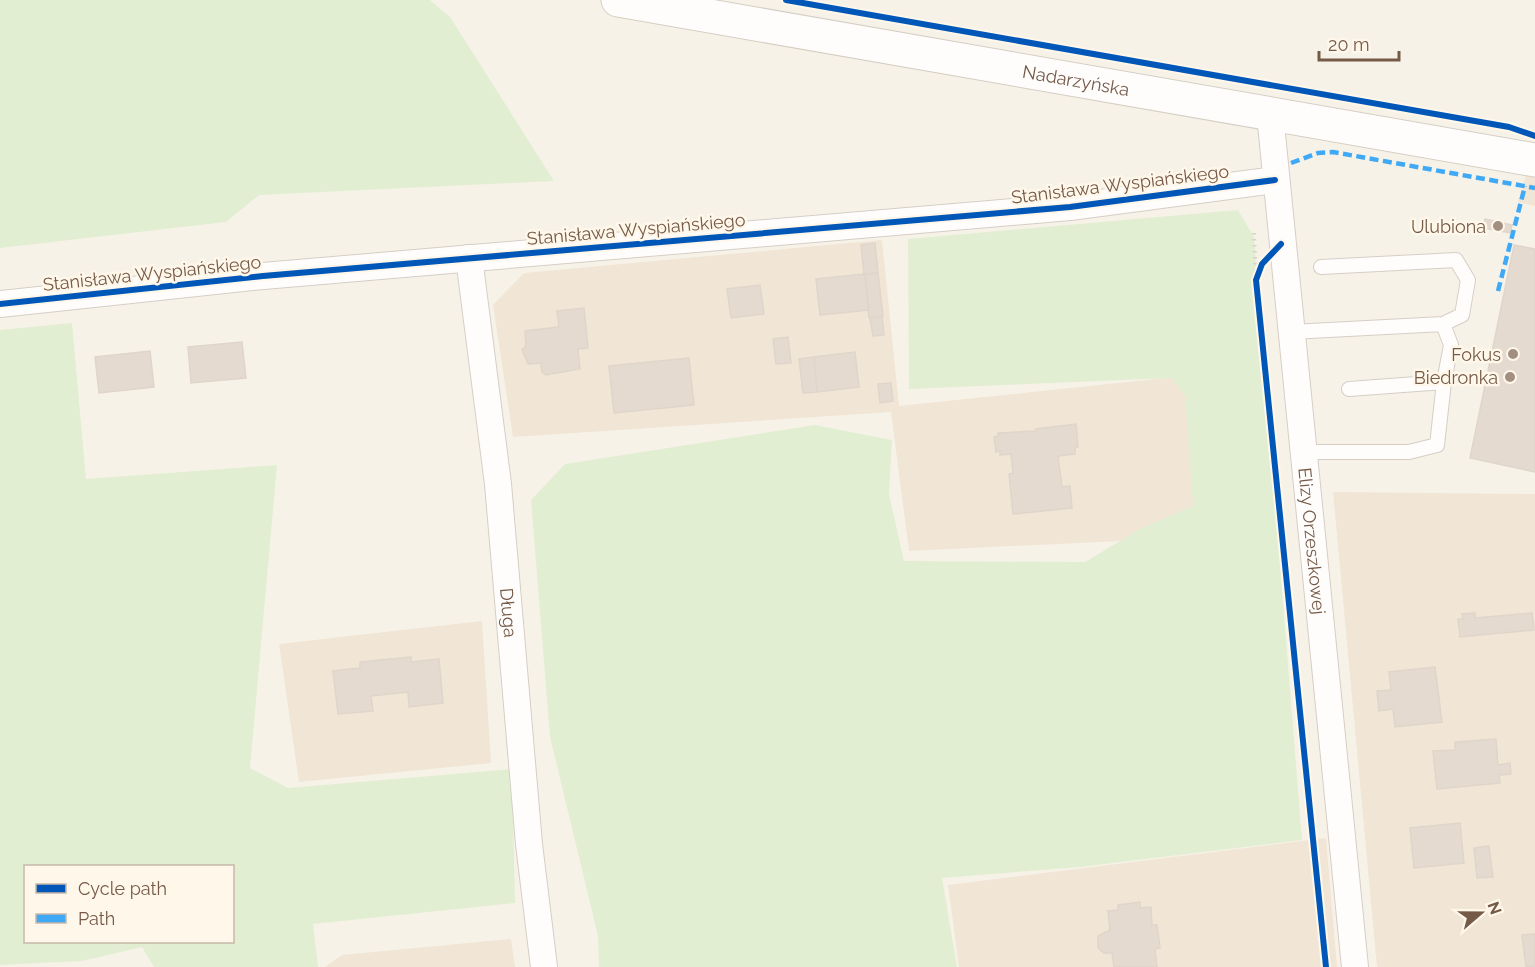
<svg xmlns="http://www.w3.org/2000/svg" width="1535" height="967" viewBox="0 0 1535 967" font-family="Raleway,sans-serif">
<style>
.residential{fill:#f1e5d5}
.green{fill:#e2eed2;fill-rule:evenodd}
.building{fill:#e4dad0;stroke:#e0d5ca;stroke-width:1.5}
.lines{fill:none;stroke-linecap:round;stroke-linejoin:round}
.lane-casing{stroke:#d6cec6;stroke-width:16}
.street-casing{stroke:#d6cec6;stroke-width:28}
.secondary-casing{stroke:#d6cec4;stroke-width:35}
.path{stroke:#d9d1cb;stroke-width:4;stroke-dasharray:1.5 4.5;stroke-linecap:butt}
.lane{stroke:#fefdfc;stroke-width:14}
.street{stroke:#fefdfc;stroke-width:26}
.secondary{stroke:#fefdfc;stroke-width:33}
.quiet{stroke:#3fa9f5;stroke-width:4.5;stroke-dasharray:9 4.5;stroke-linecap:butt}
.cycleway-casing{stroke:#fff7ea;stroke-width:10}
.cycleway{stroke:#0057b8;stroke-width:6}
.poi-dot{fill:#a38f80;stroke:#fff7ea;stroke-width:2}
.labels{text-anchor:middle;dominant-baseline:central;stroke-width:5;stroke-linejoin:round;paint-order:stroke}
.street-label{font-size:18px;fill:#765a48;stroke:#fff7ea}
.poi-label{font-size:18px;fill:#765a48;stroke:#fff7ea;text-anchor:end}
</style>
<rect width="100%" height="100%" fill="#f7f2e8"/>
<path class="residential" d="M1535,144V206L1518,202Z
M882,240L899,406L1184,376L1205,537L909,551L891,412L513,437L493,305L524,273Z
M1333,492L1535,494V967H1377Z
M482,621L491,763L299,782L279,644Z
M1326,838L1337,967H959L948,885Z
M511,939L515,967H325L342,955Z"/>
<path class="green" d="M0,0H430L450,17L554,181L259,195L226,222L0,248Z
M1238,210L1254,237L1302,840L1080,867L942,878L957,967H599L598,936L550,737L531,500L565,464L815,425L892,440L889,494L904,561L1085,562L1140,529L1193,506L1185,395L1172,378L909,389L908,239Z
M72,323L86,479L277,465L250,768L288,788L512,769L515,903L313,924L318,967H154L142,947L82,961L0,965V330ZM26,866H232V942H26Z"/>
<path class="building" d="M1485,219L1512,225L1510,233L1483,228Z
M875,243L878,273L864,274L861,245Z
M1514,245L1535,249V472L1470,458Z
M878,273L883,316L869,318L865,274Z
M865,274L869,310L820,315L816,279Z
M760,285L764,314L731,318L727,289Z
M584,308L588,348L578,349L580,369L546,375L542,372L541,363L528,364L522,350L526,346L525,331L559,327L557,311Z
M882,316L884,335L873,336L870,318Z
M788,337L791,363L776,364L773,339Z
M242,342L246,378L191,383L188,347Z
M150,351L154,387L99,393L95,357Z
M855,352L859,387L817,392L814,357Z
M814,357L817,392L803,393L799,359Z
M689,358L694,405L614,413L609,366Z
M891,383L893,401L880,403L878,384Z
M1076,424L1078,447H1075V454L1058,456L1062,487L1070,486L1072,508L1013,514L1009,474L1013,473L1011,454L1000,455V451L996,452L994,437L998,436V433L1036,431V429Z
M1475,613V618L1532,613L1534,630L1460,637L1458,619H1463L1462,614Z
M411,657V662L439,659L443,703L409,707L408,692L371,696L373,711L338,714L333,671L360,668V662Z
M1435,667L1442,722L1395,727L1393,709L1379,711L1377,691L1391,690L1389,672Z
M1496,739L1498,765L1510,763L1511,774L1499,775L1500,783L1437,789L1433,751L1455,750V742Z
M1460,823L1464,863L1414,868L1410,828Z
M1489,846L1493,877L1477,878L1474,848Z
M1140,902V908L1151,907L1152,925H1157L1160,948L1155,949L1157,967H1114L1112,953H1104L1098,948V936L1110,930L1108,911L1118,910V905Z
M1535,934V966L1526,967L1522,935Z"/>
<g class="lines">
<g class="lane-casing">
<path id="lane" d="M1321,267L1456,260L1468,280L1462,315L1443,324
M1291,332L1443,324L1451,345L1444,382L1349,389
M1303,452H1409L1437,445L1444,382"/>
</g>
<g class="street-casing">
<g id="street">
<path id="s1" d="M1270,114L1355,967"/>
<path id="s2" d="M469,258L498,484L529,844L544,967"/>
<path d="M0,304L263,276L1070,207L1275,180"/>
</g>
</g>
<g class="secondary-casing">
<g id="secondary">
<path id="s3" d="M618,0L1535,160"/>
</g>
</g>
<path class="path" d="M1254,233L1256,280"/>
<use href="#lane" class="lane"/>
<use href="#street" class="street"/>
<use href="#secondary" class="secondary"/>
<path class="quiet" d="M1291,163L1318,153L1333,152L1535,188
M1498,291L1525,186"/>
<g class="cycleway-casing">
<path id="cycleway" d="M786,0L1509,127L1535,136
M1281,244L1262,264L1256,280L1326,967
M0,304L263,276L1070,207L1275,180"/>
</g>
<use href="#cycleway" class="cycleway"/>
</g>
<g class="poi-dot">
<circle cx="1498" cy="226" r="6"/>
<circle cx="1513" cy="354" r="6"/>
<circle cx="1510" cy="377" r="6"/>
</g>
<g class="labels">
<g class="street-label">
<text stroke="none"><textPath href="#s3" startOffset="465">Nadarzyńska</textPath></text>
<text transform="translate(1120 184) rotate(-7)">Stanisława Wyspiańskiego</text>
<text transform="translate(636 229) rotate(-5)">Stanisława Wyspiańskiego</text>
<text transform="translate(152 273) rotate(-6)">Stanisława Wyspiańskiego</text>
<text stroke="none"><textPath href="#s1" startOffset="429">Elizy Orzeszkowej</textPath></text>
<text stroke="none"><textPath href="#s2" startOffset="357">Długa</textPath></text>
</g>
<g class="poi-label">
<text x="1486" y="226">Ulubiona</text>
<text x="1501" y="354">Fokus</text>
<text x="1498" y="377">Biedronka</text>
</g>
</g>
<rect x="24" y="865" width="210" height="78" fill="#fff7ea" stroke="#c8b8a9" stroke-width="1.5"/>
<rect x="36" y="884" width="30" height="9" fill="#0057b8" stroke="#c8b8a9" stroke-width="1.5"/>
<text x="78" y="895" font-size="18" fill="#765a48">Cycle path</text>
<rect x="36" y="914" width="30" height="9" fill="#3fa9f5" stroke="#c8b8a9" stroke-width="1.5"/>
<text x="78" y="925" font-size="18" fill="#765a48">Path</text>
<g transform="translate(1481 913) rotate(70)" stroke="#fff7ea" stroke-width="4.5" paint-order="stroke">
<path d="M0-4.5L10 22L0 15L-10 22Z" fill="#765a48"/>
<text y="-9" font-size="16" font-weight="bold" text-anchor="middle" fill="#765a48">N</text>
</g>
<path d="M1319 51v9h80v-9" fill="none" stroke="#765a48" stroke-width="3"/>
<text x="1328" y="51" font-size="18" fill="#765a48" stroke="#fff7ea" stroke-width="4.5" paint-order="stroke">20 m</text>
</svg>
